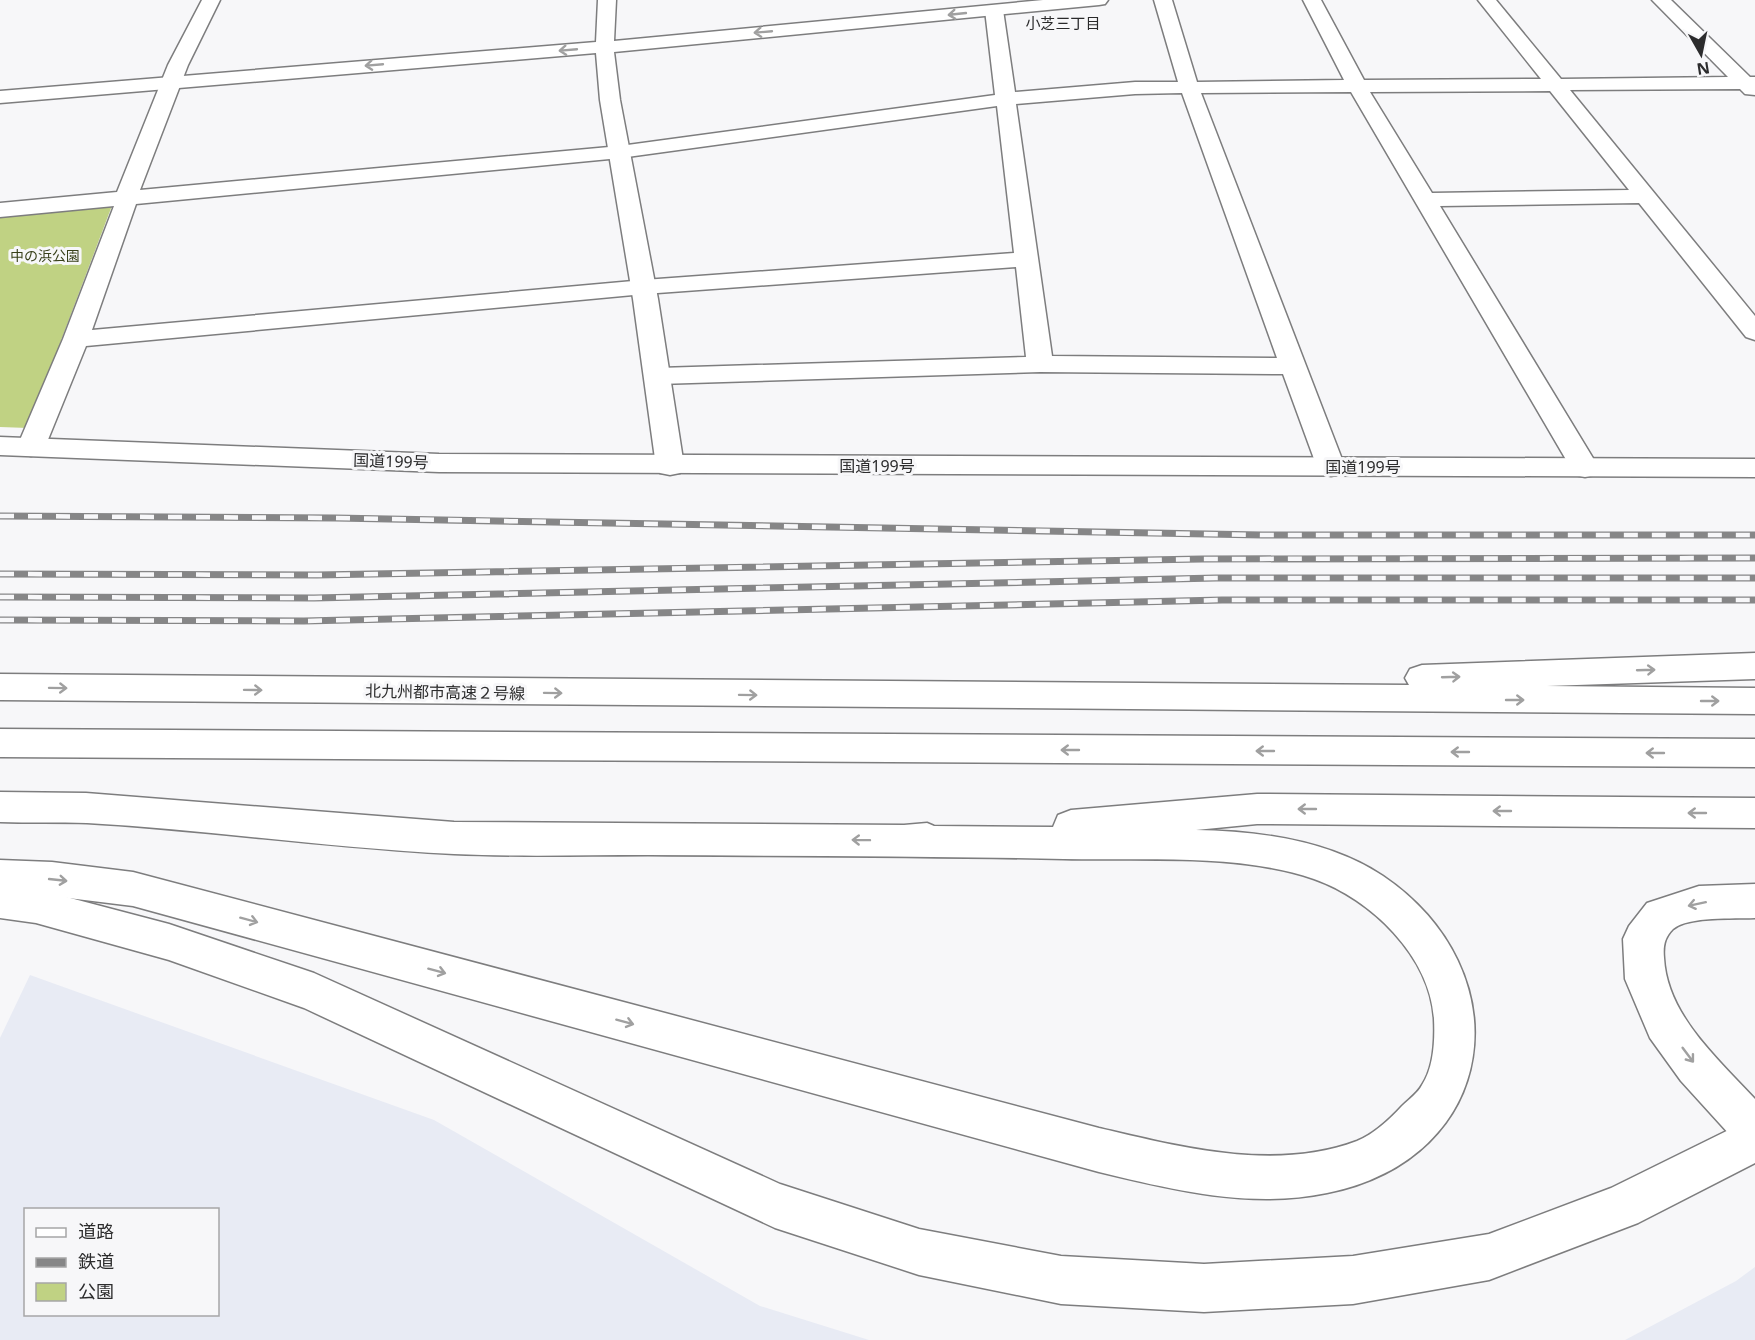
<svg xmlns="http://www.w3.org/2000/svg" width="1755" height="1340" viewBox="0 0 1755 1340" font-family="'Noto Sans','Noto Sans JP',sans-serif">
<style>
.built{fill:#e8ebf4;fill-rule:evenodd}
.green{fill:#c0d283}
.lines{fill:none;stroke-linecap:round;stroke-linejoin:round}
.street-casing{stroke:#7d7d7e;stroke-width:3}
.secondary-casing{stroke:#7d7d7e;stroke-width:3}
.highway-casing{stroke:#7d7d7e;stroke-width:3}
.street{fill:#fff;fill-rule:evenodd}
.secondary{fill:#fff;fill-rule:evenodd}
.highway{fill:#fff;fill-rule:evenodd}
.rail-casing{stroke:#868687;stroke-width:7}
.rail{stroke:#f7f7f9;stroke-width:4.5;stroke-dasharray:14;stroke-linecap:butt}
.oneway{stroke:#a0a0a0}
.labels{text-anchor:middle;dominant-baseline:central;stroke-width:6;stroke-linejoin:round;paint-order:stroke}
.far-park-label{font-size:14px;fill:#38401a;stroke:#f7f7f9}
.far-neighbourhood-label{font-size:15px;fill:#2a2a2b;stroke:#f7f7f9}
.street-label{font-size:16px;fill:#2c2c2d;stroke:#f7f7f9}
</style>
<rect width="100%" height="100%" fill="#f7f7f9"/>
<path class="built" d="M30,975L434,1120L760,1306L869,1340H0V1038ZM26,1210H218V1314H26Z
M1755,1267V1340H1625L1736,1281Z"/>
<path class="green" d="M113,203L28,428L0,427V213Z"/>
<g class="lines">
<g class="street-casing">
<path id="street" d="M202,0H220L188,65L140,190L620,146L995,95L985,10L988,6H1000L1003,10L1015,92L1135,82H1178L1154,0H1172L1197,82L1344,80L1303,0H1321L1364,80L1541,79L1478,0H1496L1561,79L1728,77L1652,0H1671L1750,77H1755V95L1745,94L1740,89L1570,90L1755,316V340L1746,337L1639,203L1440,206L1599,468L1595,475L1585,477L1575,475L1351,92L1201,93L1345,467L1341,474L1331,476L1321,474L1317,467L1283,374L1040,372L659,384L650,382L646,376L650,370L659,368L1026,357L1016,267L644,294L86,346L45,447L41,453L31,456L21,453L17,447L63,339L114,206L0,217V203L117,192L168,65ZM1550,91L1629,190L1432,193L1370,92ZM1182,93L1277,358L1052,356L1016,104L1135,94ZM997,106L1014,253L644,280L92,330L136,204L620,158Z
M1755,884V918C1734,919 1689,916 1673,929C1664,938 1663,947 1664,958C1667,1015 1718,1059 1755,1099V1153L1740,1146L1681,1081L1650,1038L1625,979L1623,939L1629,926L1647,903L1699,886Z"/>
</g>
<g class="secondary-casing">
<path id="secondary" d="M598,0H616L614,41L1043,0H1108L1105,4L1099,5L614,52L620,100L658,299L684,466L680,473L670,475L660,473L656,466L633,299L600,100L596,53L0,103V91L596,42Z
M0,884L36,889L169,924L314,973L780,1184L919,1229L1061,1256L1204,1264L1353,1256L1489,1234L1611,1188L1755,1117V1163L1638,1223L1489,1280L1353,1304L1204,1312L1061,1304L919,1275L775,1228L304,1008L169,960L36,923L0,918Z"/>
</g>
<g class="highway-casing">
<path id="highway" d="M0,437L439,454L1755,459V477L439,472L0,455Z
M1755,653V679L1547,686L1755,688V714L0,700V674L1409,685L1405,678L1410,669L1422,665Z
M0,729L1755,739V767L0,757Z
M0,792L86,793L454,822L904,825L927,823L934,826L1053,827L1058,815L1071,810L1257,794L1755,798V828L1257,824L1196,830C1259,831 1329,840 1383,876C1523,971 1501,1158 1327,1193C1251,1209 1173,1190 1099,1172L133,906L52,896L0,894V860L52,862L133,872L1099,1128C1180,1147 1275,1172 1357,1141C1374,1134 1390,1119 1402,1106C1409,1099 1418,1093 1422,1085C1434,1067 1435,1039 1434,1019C1430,956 1371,899 1314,879C1238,853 1144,861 1064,859C925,856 786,856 648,855C583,855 518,857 454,854C331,848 210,830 87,823C58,822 29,823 0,822Z"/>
</g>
<use href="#street" class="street"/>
<use href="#secondary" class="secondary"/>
<use href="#highway" class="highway"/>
<g class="rail-casing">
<path id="rail" d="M0,516L335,518L1262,535H1755
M0,574L317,575L1202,559L1755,558
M0,597L314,598L1216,578H1755
M0,620L304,621L1222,600H1755"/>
</g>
<use href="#rail" class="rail"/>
</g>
<defs><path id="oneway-shaft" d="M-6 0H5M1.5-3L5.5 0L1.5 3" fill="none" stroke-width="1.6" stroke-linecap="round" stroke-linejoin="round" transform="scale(1.5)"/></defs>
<g class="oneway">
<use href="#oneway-shaft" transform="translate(957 14) rotate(174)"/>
<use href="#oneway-shaft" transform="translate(763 32) rotate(175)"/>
<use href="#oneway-shaft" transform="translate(568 50) rotate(175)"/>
<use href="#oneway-shaft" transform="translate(374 65) rotate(175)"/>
<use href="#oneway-shaft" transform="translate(1646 670) rotate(-2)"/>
<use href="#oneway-shaft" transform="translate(1451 677) rotate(-2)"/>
<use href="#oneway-shaft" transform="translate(58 688) rotate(1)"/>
<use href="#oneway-shaft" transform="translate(253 690) rotate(1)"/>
<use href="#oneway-shaft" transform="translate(553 693) rotate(1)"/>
<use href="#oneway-shaft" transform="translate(748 695) rotate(1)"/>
<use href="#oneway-shaft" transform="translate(1515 700)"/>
<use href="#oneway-shaft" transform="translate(1710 701)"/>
<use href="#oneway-shaft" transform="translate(1070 750) rotate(-180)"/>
<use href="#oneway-shaft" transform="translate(1265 751) rotate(-180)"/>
<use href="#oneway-shaft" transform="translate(1460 752) rotate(-180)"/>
<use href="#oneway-shaft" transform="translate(1655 753) rotate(-180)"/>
<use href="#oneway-shaft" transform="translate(1307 809) rotate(-180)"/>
<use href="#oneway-shaft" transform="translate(1502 811) rotate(-180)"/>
<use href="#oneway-shaft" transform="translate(1697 813) rotate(-180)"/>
<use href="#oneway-shaft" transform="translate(861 840) rotate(-179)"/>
<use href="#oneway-shaft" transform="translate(58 880) rotate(6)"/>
<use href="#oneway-shaft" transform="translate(1697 904) rotate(168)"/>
<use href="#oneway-shaft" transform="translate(249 920) rotate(15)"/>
<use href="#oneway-shaft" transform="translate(437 971) rotate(15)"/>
<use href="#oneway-shaft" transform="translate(625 1022) rotate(15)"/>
<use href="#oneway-shaft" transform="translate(1688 1055) rotate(53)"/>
</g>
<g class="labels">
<g class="far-park-label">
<text x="45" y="255">中の浜公園</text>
</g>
<g class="far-neighbourhood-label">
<text x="1063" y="23">小芝三丁目</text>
</g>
<g class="street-label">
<text transform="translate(391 461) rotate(2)">国道199号</text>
<text x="877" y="466">国道199号</text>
<text x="1363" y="467">国道199号</text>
<text transform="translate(445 692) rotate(1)">北九州都市高速２号線</text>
</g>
</g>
<rect x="24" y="1208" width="195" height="108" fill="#f7f7f9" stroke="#a6a6a7" stroke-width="1.5"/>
<rect x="36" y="1228" width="30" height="9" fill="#ffffff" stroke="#a6a6a7" stroke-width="1.5"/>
<text x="78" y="1238" font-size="18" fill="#2c2c2d">道路</text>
<rect x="36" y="1258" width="30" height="9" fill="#868687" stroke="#a6a6a7" stroke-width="1.5"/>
<text x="78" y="1268" font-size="18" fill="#2c2c2d">鉄道</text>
<rect x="36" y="1283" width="30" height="18" fill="#c0d283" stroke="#a6a6a7" stroke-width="1.5"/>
<text x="78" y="1298" font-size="18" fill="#2c2c2d">公園</text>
<g transform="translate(1701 54) rotate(171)" stroke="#f7f7f9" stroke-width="4.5" paint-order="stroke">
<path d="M0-4.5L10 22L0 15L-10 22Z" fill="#2c2c2d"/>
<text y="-9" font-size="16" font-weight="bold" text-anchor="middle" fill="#2c2c2d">N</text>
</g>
</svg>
